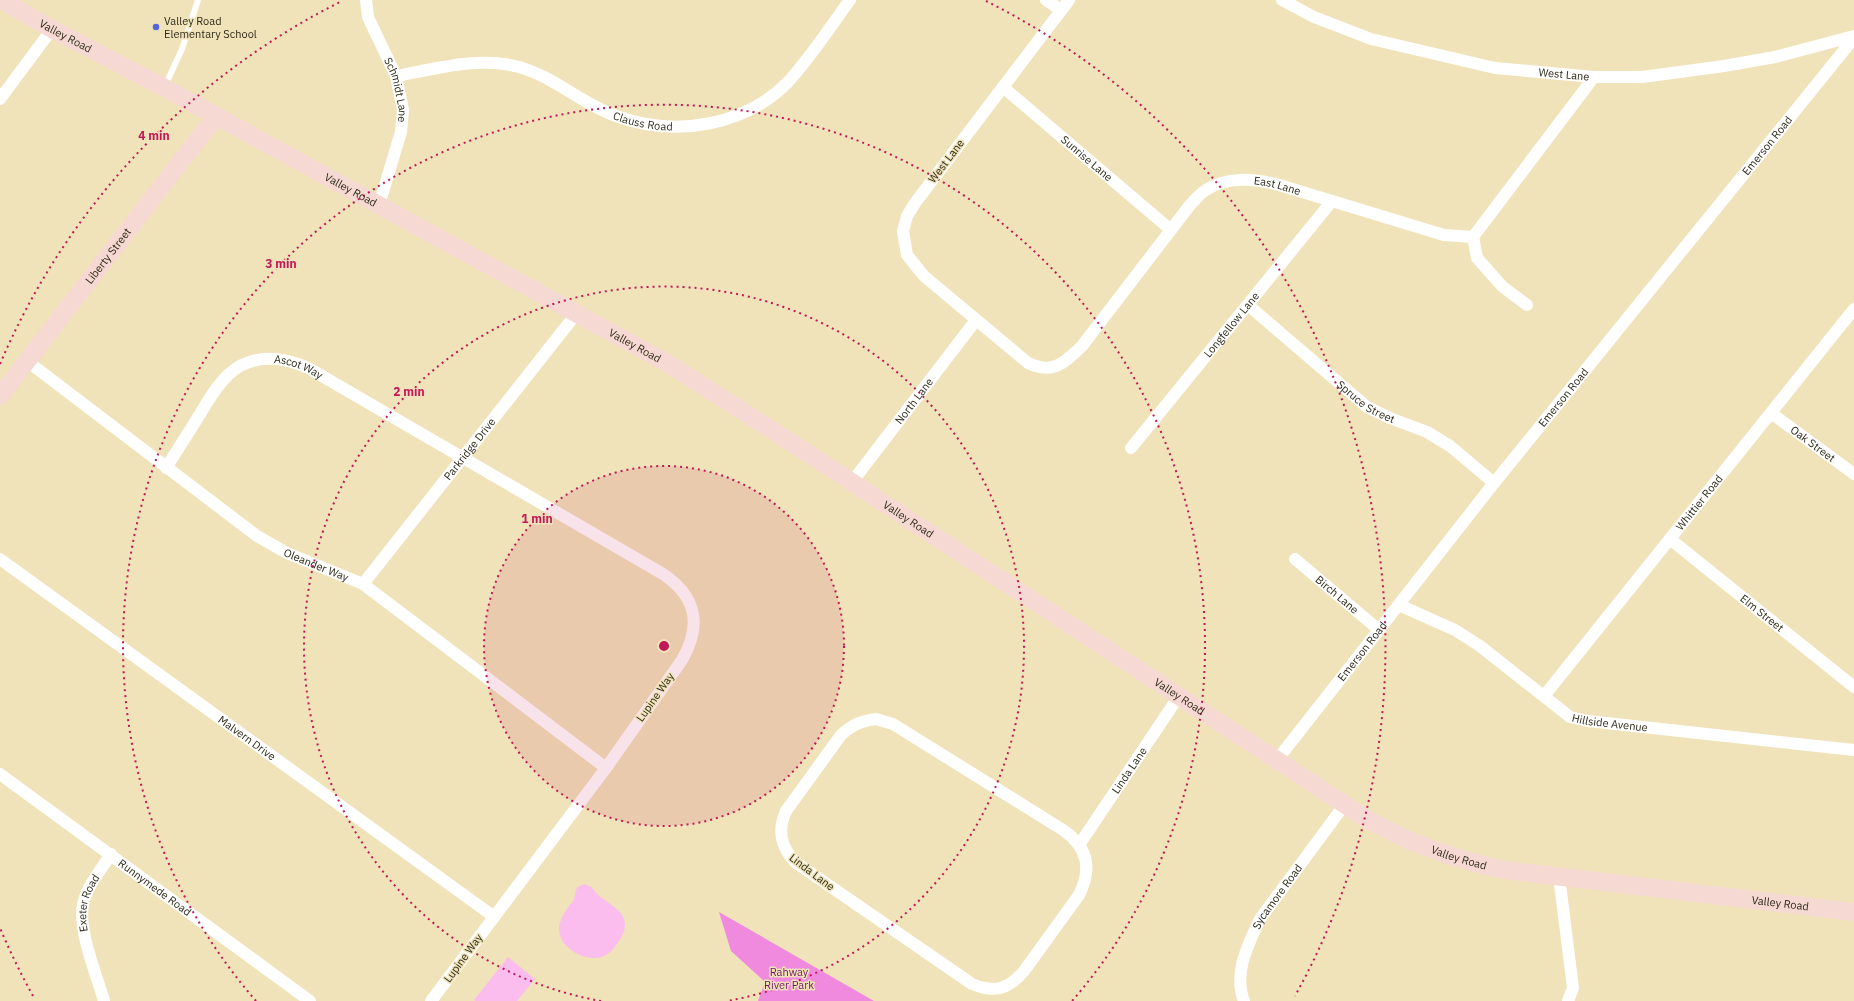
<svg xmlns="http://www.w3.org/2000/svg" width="1854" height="1001" viewBox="0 0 1854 1001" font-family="'IBM Plex Sans',sans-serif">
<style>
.green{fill:#fabded}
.forest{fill:#f08adf}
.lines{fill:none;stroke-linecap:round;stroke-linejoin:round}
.lane{stroke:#fff;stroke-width:6}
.street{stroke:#fff;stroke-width:12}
.secondary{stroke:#f6d9d2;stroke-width:18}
.ring{fill:none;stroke:#c2185b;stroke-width:2;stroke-dasharray:2 4}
.poi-dot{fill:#5565db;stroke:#f0e3b9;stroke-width:1.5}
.labels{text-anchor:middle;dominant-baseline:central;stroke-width:3;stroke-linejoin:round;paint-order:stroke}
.poi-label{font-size:11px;fill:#2e2a19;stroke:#f0e3b9;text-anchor:start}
.street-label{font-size:11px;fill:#2e2a19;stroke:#f0e3b9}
.park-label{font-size:11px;fill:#701566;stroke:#f0e3b9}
.centre{fill:#c2185b;stroke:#f0e3b9;stroke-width:2}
.ring-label{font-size:12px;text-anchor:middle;font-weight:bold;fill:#c2185b;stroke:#f0e3b9;stroke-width:3;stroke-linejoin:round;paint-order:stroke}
</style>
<rect width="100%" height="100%" fill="#f0e3b9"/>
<path class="green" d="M584,884L592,887C598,901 624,906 625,924C625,930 622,937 619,941C615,947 611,953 604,956C588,963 561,950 559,931C558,924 564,912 569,906C570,904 574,901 574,899C575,895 576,891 577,887Z
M508,957L535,979L517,1001H476L474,1000Z"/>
<path class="forest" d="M719,912L874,1001H758L765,982L731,951Z"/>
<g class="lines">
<path class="lane" d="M165,86L182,49L198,0"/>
<g class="street">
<path id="s1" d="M366,0L368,17L396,76L403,110L401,132L379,205"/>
<path d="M1046,0L1061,10"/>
<path id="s2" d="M1069,0L915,203L907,216L903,231L907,255L924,276L1028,363C1053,375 1064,363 1082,346L1190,205C1195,200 1200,193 1206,190C1227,176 1253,179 1276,184L1444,235L1473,237"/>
<path id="s3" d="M1282,0L1314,17L1371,39L1495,68L1594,77H1642L1724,66L1775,57L1854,36"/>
<path id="s4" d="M396,76C435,69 479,56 519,67C555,77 583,105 619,117C676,137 745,126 788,82C811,57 830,27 850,0"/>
<path id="s5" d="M1003,87L1171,230"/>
<path d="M0,99L52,29"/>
<path d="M1473,237L1594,77"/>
<path d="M1473,237L1477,258L1503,287L1527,305"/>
<path id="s6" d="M1248,305L1367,407L1390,418L1427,432L1450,446L1494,483"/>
<path id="s7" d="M27,361L257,536L287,553L363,584L606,768"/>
<path id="s8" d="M1771,413L1854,474"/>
<path id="s9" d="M1131,448L1332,201"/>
<path id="s10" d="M166,468C176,452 187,435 197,419C206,404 216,386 229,374C252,353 284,356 310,369L663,574C697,597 702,625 682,660L606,768L431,1001"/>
<path id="s11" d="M852,482L976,320"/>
<path id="s12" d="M1670,539L1854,687"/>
<path id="s13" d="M0,559L493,916"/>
<path id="s14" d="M1295,559L1379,630"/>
<path id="s15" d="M363,584L576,314"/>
<path id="s16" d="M1399,605L1455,630L1480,646L1570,717L1588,721L1854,750"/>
<path id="s17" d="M1544,696L1854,309"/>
<path d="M876,719L893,724L1063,830C1088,847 1092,869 1079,895L1024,971C1008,990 994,993 972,984L795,862C781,847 777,831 786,811L841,735C852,725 861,721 876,719Z"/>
<path id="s18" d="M1277,760L1494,483L1854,38"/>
<path id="s19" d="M0,774L310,1001"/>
<path id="s20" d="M1079,845L1179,696"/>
<path d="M1559,876L1573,988L1568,1001"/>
<path id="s21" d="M104,1001C97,976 78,931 83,905C86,887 101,870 111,854"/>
<path id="s22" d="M1244,1001C1233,973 1248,945 1260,919L1345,804"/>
</g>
<g class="secondary">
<path id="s23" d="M1,0L52,29L165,88L667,363L769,428L1370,821L1408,840L1448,855L1490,867L1513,871L1854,912"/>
<path id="s24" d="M0,396L216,116"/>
</g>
</g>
<circle cx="664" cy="646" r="180" fill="#c2185b" fill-opacity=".12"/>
<g class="ring">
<circle cx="664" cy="646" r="180"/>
<path d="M601 1001A360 360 0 1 1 727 1001"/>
<path d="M256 1001A541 541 0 1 1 1072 1001"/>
<path d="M33 996A721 721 0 0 1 0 928M0 364A721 721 0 0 1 342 1M986 1A721 721 0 0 1 1295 996"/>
</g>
<circle class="poi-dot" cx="156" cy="27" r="4"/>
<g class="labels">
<g class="poi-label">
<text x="164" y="21">Valley Road<tspan x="164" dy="13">Elementary School</tspan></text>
</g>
<g class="street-label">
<text stroke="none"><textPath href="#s23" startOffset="74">Valley Road</textPath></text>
<text stroke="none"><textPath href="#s3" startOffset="294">West Lane</textPath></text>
<text stroke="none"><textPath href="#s1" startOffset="96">Schmidt Lane</textPath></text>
<text stroke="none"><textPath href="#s4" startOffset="261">Clauss Road</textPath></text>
<text stroke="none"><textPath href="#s18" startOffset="786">Emerson Road</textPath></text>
<text stroke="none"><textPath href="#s5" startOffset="110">Sunrise Lane</textPath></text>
<text transform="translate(946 161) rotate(-53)">West Lane</text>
<text stroke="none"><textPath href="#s2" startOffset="808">East Lane</textPath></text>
<text stroke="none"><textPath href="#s23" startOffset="398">Valley Road</textPath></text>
<text stroke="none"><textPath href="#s24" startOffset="177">Liberty Street</textPath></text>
<text stroke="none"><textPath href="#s9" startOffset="159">Longfellow Lane</textPath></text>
<text stroke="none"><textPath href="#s23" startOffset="722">Valley Road</textPath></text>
<text stroke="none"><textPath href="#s10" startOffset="188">Ascot Way</textPath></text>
<text stroke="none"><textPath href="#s18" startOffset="462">Emerson Road</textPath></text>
<text stroke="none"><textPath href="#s6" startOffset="153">Spruce Street</textPath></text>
<text stroke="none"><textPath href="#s11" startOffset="102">North Lane</textPath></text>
<text stroke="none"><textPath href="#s8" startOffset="52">Oak Street</textPath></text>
<text stroke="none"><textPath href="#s15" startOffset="172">Parkridge Drive</textPath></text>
<text stroke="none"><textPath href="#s17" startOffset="248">Whittier Road</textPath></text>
<text stroke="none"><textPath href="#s23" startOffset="1046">Valley Road</textPath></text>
<text stroke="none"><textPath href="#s7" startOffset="355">Oleander Way</textPath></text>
<text stroke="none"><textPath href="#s14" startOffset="55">Birch Lane</textPath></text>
<text stroke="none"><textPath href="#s12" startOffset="118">Elm Street</textPath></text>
<text stroke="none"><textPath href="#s18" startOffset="138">Emerson Road</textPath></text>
<text stroke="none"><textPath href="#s23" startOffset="1370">Valley Road</textPath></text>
<text transform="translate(655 697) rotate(-55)">Lupine Way</text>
<text stroke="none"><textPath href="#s16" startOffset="246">Hillside Avenue</textPath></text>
<text stroke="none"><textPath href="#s13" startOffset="305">Malvern Drive</textPath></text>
<text stroke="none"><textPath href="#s20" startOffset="90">Linda Lane</textPath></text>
<text stroke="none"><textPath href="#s23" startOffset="1694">Valley Road</textPath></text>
<text transform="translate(812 872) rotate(37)">Linda Lane</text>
<text stroke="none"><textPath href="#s19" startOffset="192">Runnymede Road</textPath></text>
<text stroke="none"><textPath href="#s22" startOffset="114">Sycamore Road</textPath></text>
<text stroke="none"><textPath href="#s21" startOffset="102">Exeter Road</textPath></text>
<text stroke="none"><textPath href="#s23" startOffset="2019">Valley Road</textPath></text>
<text transform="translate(463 958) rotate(-54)">Lupine Way</text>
</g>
<g class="park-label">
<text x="789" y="972">Rahway<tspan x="789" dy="13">River Park</tspan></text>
</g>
</g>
<circle cx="664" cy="646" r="6" class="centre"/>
<g class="ring-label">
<text x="154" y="140">4 min</text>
<text x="281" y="268">3 min</text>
<text x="409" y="396">2 min</text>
<text x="537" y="523">1 min</text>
</g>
</svg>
